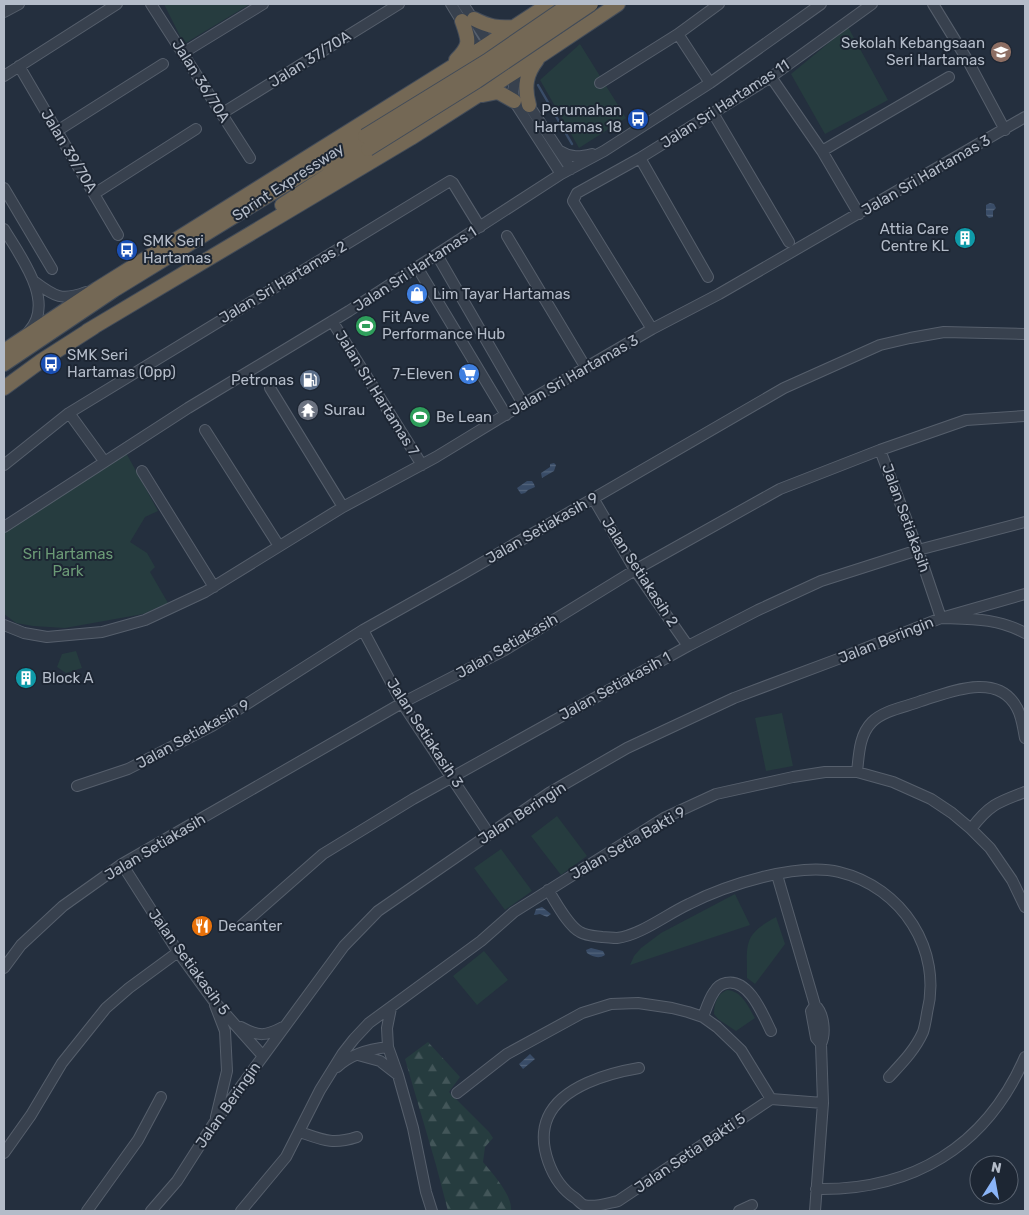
<svg xmlns="http://www.w3.org/2000/svg" width="1029" height="1215" viewBox="0 0 1029 1215" font-family="Rubik,sans-serif">
<style>
.green{fill:#263c3f}
.forest{fill:url(#forest-firs)}
.water{fill:url(#water-rules)}
.lines{fill:none;stroke-linecap:round;stroke-linejoin:round}
.stream{stroke:#394c67;stroke-width:2.5}
.minor-casing{stroke:#565f6c;stroke-width:12}
.highway-casing{stroke:#434c59;stroke-width:16}
.minor{stroke:#38414e;stroke-width:10}
.highway{stroke:#746855;stroke-width:14}
.highway-bridge-casing{stroke:#434c59;stroke-width:16;stroke-linecap:butt}
.highway-bridge{stroke:#746855;stroke-width:14}
.labels{text-anchor:middle;dominant-baseline:central;stroke-width:4;stroke-linejoin:round;paint-order:stroke}
.poi-label{font-size:15px;fill:#b4bcc9;stroke:#1d2633;text-anchor:start}
.street-label{font-size:15px;fill:#b4bcc9;stroke:#1d2633}
.park-label{font-size:15px;fill:#6b9a76;stroke:#1d2633}
</style>
<defs>
<pattern id="forest-firs" width="22" height="20" patternUnits="userSpaceOnUse" patternTransform="scale(1.25)"><rect width="22" height="20" fill="#263c3f"/><path d="M5 1l3.5 6h-7zM16 11l3.5 6h-7z" fill="#435659"/></pattern>
<pattern id="water-rules" width="6" height="5" patternUnits="userSpaceOnUse" patternTransform="scale(1.25)"><rect width="6" height="5" fill="#394c67"/><path d="M0 2.5h6" fill="none" stroke="#53647b"/></pattern>
</defs>
<rect width="100%" height="100%" fill="#242f3e"/>
<path class="green" d="M164,4H250L184,44Z
M848,27L888,100L825,134L791,74Z
M580,44L626,118L579,148L540,80Z
M125,451L158,511L145,517L130,542L147,553L155,567L150,572L168,603L143,614L65,628L33,626L16,623L4,614V529Z
M76,651L82,668L66,673L57,667L62,654Z
M782,713L793,766L766,771L755,718Z
M557,816L587,856L561,875L531,836Z
M501,849L532,891L505,910L474,868Z
M735,894L750,925L630,965L634,956L641,948L661,933Z
M776,917L785,944L755,984L747,978C747,943 743,935 776,917Z
M484,951L508,980L477,1005L453,976Z
M727,990C742,991 748,1006 755,1018L736,1031L718,1019L714,1014C714,1004 717,994 727,990Z"/>
<path class="forest" d="M428,1042L460,1077L449,1092L489,1132L493,1138L485,1147L483,1162C493,1174 513,1196 511,1211H448L436,1165L405,1059Z"/>
<path class="water" d="M990,203L994,204L996,208L993,211V217L989,218L986,215V205Z
M554,463L556,465L554,471L542,478L541,473L550,467V464Z
M527,481H532L534,484L535,487L528,490L525,493L521,494L517,488Z
M542,907L551,914L547,917L540,914L534,915L536,909Z
M591,948L603,951L605,955C599,959 593,957 587,953L586,950Z
M530,1054L535,1059L523,1069L519,1064Z"/>
<g class="lines">
<path class="stream" d="M538,85L572,144"/>
<g class="minor-casing">
<path id="minor" d="M151,4L250,158
M451,4L479,50L483,53
M463,4L489,43L490,50
M933,4L968,61L1005,130
M4,12L19,4
M678,34L710,83
M183,53L263,4
M19,66L118,235
M517,67L513,92L514,101L561,174
M4,76L117,4
M771,77L822,151L859,214
M600,83L678,34L719,4
M526,101L571,169
M713,113L789,242
M221,114L399,4
M57,131L163,64
M560,151C571,158 580,157 592,154
M822,151L949,77
M640,158L708,277
M4,188L52,269
M94,194L196,129
M4,229C20,256 56,302 29,331
M507,236L586,368
M437,255L523,404
M417,267L506,415
M35,282C55,297 62,301 86,292
M332,321L422,465
M652,329L573,201L577,193L640,158L771,77L872,4
M270,388L343,507
M69,413L104,461
M205,430L279,546
M880,450L918,550L941,618C972,619 997,618 1025,633
M4,465L69,413L450,181L453,183L480,227
M142,471L214,587
M593,498L635,570L688,646
M4,527L188,408L349,311L561,174L604,151L710,83L821,4
M4,625L24,633L47,637L102,632L145,620L205,592L343,507L436,457L523,404L652,329L719,294L1025,117
M363,630L402,703L489,834
M857,772C859,755 859,735 872,722C884,710 906,707 921,701C950,692 998,671 1017,708C1022,717 1023,728 1025,738
M77,786L128,769L212,726L363,630L461,575L784,388L880,345L910,338L944,332L1025,334
M971,829C989,805 998,802 1025,792
M122,864L178,952L213,1000L263,1056
M777,875L815,1005C824,1013 826,1033 821,1044L823,1103L815,1211
M548,890C556,902 568,926 580,932C587,936 595,936 602,937C607,937 612,938 617,938C641,935 667,914 689,904C726,885 798,862 839,872C902,887 943,950 927,1013C926,1019 925,1026 923,1032C915,1050 902,1063 889,1077
M242,925L323,854L413,799L688,646L758,610L821,581L918,550L1025,522
M4,968L21,945L63,906L122,864L402,703L505,650L635,570L780,489L880,450L966,420L1025,416
M215,1005L225,1031L227,1071L216,1117
M815,1005L811,1011L816,1038L821,1044
M391,1008L387,1028L388,1047L398,1075L413,1128L426,1192L432,1211
M703,1017C706,1009 709,999 714,992C717,987 721,984 726,983C749,978 763,1015 771,1031
M241,1027C259,1037 266,1036 283,1027
M358,1055L380,1061L398,1075
M337,1067C351,1054 369,1049 388,1047
M639,1068C609,1073 562,1086 548,1117C536,1144 552,1183 575,1198C578,1200 581,1204 584,1205C595,1208 608,1203 618,1201L771,1099L823,1103
M457,1093L507,1054L582,1013L611,1004L638,1003L672,1008L688,1012L703,1017L717,1027L741,1050L771,1099
M300,1132C323,1140 332,1145 357,1137
M4,1153L31,1115L62,1063L106,1008L129,988L178,952
M816,1189C912,1191 986,1147 1025,1057
M87,1211L138,1140L161,1097
M151,1211L177,1181L214,1123L344,946L378,911L549,793L627,748L734,698L838,659L941,618L1025,594
M241,1211L286,1157L320,1090L343,1053L354,1039L369,1023L481,941L514,912L664,818L716,794L793,777L825,772H857L893,782L931,799L952,813L971,829L990,848L1012,880L1025,907
M739,1211L752,1205"/>
</g>
<g class="highway-casing">
<path id="highway" d="M474,19C490,27 497,28 514,27
M456,60C471,45 469,41 462,21
M483,95L498,92L514,101
M529,105C524,87 526,74 537,60
M282,205L368,149
M87,331L411,138L543,54L618,4
M4,351L97,289L479,50L549,4
M4,364L114,290L365,136
M4,388L41,361L94,327"/>
</g>
<use href="#minor" class="minor"/>
<use href="#highway" class="highway"/>
<g class="highway-bridge-casing">
<path id="highway-bridge" d="M365,136L487,61L570,4
M368,149L477,81L591,4"/>
</g>
<use href="#highway-bridge" class="highway-bridge"/>
</g>
<defs>
<g id="school-disc" transform="scale(1.125)"><circle r="9.5" fill="#8d6e63" stroke="#1d2633"/><path d="M0-5L7-2L0 1L-7-2ZM-4 1L0 2.5L4 1V4Q0 6-4 4Z" fill="#fff"/></g>
<g id="bus-disc" transform="scale(1.125)"><circle r="9.5" fill="#1a4fb4" stroke="#1d2633"/><path d="M-5-6H5V4H4V6H2V4H-2V6H-4V4H-5ZM-3.5-4V0h7V-4ZM-3.5 1.2v1.5H-2V1.2ZM2 1.2v1.5H3.5V1.2Z" fill="#fff"/></g>
<g id="building-disc" transform="scale(1.125)"><circle r="9.5" fill="#0f9aa8" stroke="#1d2633"/><path d="M-4-6H4V6H1V3H-1V6H-4ZM-2.5-4.3h1.7v1.8h-1.7ZM.8-4.3h1.7v1.8H.8ZM-2.5-1h1.7V.8h-1.7ZM.8-1h1.7V.8H.8Z" fill="#fff"/></g>
<g id="shop-disc" transform="scale(1.125)"><circle r="9.5" fill="#3f7fe0" stroke="#1d2633"/><path d="M-5-2.5h2.3a2.7 3.5 0 0 1 5.4 0H5L5.5 6h-11ZM-1.5-2.5h3a1.5 2.3 0 0 0-3 0Z" fill="#fff"/></g>
<g id="stadium-disc" transform="scale(1.125)"><circle r="9.5" fill="#2e9e5b" stroke="#1d2633"/><path d="M0-5a6.5 5 0 1 0 0 10a6.5 5 0 1 0 0-10ZM-3.5-1.8h7v3.6h-7Z" fill="#fff"/></g>
<g id="supermarket-disc" transform="scale(1.125)"><circle r="9.5" fill="#3f7fe0" stroke="#1d2633"/><path d="M-6-5.5h2.5l.6 2H6L4.5 2H-2.5L-4.4-4H-6ZM-1.5 3.2a1.3 1.3 0 1 0 .1 0ZM3 3.2a1.3 1.3 0 1 0 .1 0Z" fill="#fff"/></g>
<g id="fuel-disc" transform="scale(1.125)"><circle r="9.5" fill="#5c6f8a" stroke="#1d2633"/><path d="M-5.5-6h7V0h2V4h1.3V-2.5L3-4.5l.8-.8L6-3V5H2.5V1h-1V6h-7ZM-4.2-4.7v3.2H.2V-4.7Z" fill="#fff"/></g>
<g id="temple-disc" transform="scale(1.125)"><circle r="9.5" fill="#6b7280" stroke="#1d2633"/><path d="M0-6L5-2H3V0L6.5 2.5H4V6H1.5V3h-3V6H-4V2.5H-6.5L-3 0V-2H-5Z" fill="#fff"/></g>
<g id="restaurant-disc" transform="scale(1.125)"><circle r="9.5" fill="#e8710a" stroke="#1d2633"/><path d="M-5-6h1v4h1v-4h1v4h1v-4h1v5L-1.5 .5V6h-2V.5L-5-1ZM5-6V6H3V1.5H1.5Q1.5-4 5-6Z" fill="#fff"/></g>
</defs>
<g fill-rule="evenodd">
<use href="#school-disc" x="1001" y="52"/>
<use href="#bus-disc" x="638" y="119"/>
<use href="#building-disc" x="965" y="238"/>
<use href="#bus-disc" x="127" y="250"/>
<use href="#shop-disc" x="417" y="294"/>
<use href="#stadium-disc" x="366" y="326"/>
<use href="#bus-disc" x="51" y="364"/>
<use href="#supermarket-disc" x="469" y="374"/>
<use href="#fuel-disc" x="310" y="380"/>
<use href="#temple-disc" x="308" y="410"/>
<use href="#stadium-disc" x="420" y="417"/>
<use href="#building-disc" x="26" y="678"/>
<use href="#restaurant-disc" x="202" y="926"/>
</g>
<g class="labels">
<g class="poi-label">
<text x="985" y="43" text-anchor="end">Sekolah Kebangsaan<tspan x="985" dy="17">Seri Hartamas</tspan></text>
<text x="622" y="110" text-anchor="end">Perumahan<tspan x="622" dy="17">Hartamas 18</tspan></text>
<text x="949" y="229" text-anchor="end">Attia Care<tspan x="949" dy="17">Centre KL</tspan></text>
<text x="143" y="241">SMK Seri<tspan x="143" dy="17">Hartamas</tspan></text>
<text x="433" y="294">Lim Tayar Hartamas</text>
<text x="382" y="317">Fit Ave<tspan x="382" dy="17">Performance Hub</tspan></text>
<text x="67" y="355">SMK Seri<tspan x="67" dy="17">Hartamas (Opp)</tspan></text>
<text x="453" y="374" text-anchor="end">7-Eleven</text>
<text x="294" y="380" text-anchor="end">Petronas</text>
<text x="324" y="410">Surau</text>
<text x="436" y="417">Be Lean</text>
<text x="42" y="678">Block A</text>
<text x="218" y="926">Decanter</text>
</g>
<g class="street-label">
<text transform="translate(310 59) rotate(-32)">Jalan 37/70A</text>
<text transform="translate(201 81) rotate(58)">Jalan 36/70A</text>
<text transform="translate(725 104) rotate(-33)">Jalan Sri Hartamas 11</text>
<text transform="translate(69 151) rotate(59)">Jalan 39/70A</text>
<text transform="translate(926 175) rotate(-30)">Jalan Sri Hartamas 3</text>
<text transform="translate(288 182) rotate(-33)">Sprint Expressway</text>
<text transform="translate(415 269) rotate(-33)">Jalan Sri Hartamas 1</text>
<text transform="translate(283 282) rotate(-31)">Jalan Sri Hartamas 2</text>
<text transform="translate(574 375) rotate(-30)">Jalan Sri Hartamas 3</text>
<text transform="translate(377 393) rotate(58)">Jalan Sri Hartamas 7</text>
<text transform="translate(906 518) rotate(70)">Jalan Setiakasih</text>
<text transform="translate(542 528) rotate(-30)">Jalan Setiakasih 9</text>
<text transform="translate(640 572) rotate(57)">Jalan Setiakasih 2</text>
<text transform="translate(886 640) rotate(-22)">Jalan Beringin</text>
<text transform="translate(507 646) rotate(-30)">Jalan Setiakasih</text>
<text transform="translate(615 686) rotate(-29)">Jalan Setiakasih 1</text>
<text transform="translate(425 733) rotate(57)">Jalan Setiakasih 3</text>
<text transform="translate(193 734) rotate(-29)">Jalan Setiakasih 9</text>
<text transform="translate(522 813) rotate(-33)">Jalan Beringin</text>
<text transform="translate(628 843) rotate(-30)">Jalan Setia Bakti 9</text>
<text transform="translate(155 847) rotate(-31)">Jalan Setiakasih</text>
<text transform="translate(189 962) rotate(54)">Jalan Setiakasih 5</text>
<text transform="translate(228 1105) rotate(-55)">Jalan Beringin</text>
<text transform="translate(690 1153) rotate(-34)">Jalan Setia Bakti 5</text>
</g>
<g class="park-label">
<text x="68" y="554">Sri Hartamas<tspan x="68" dy="17">Park</tspan></text>
</g>
</g>
<rect width="1029" height="1215" fill="none" stroke="#b4bcc9" stroke-width="10"/>
<g transform="translate(994 1180) rotate(11)"><circle r="24" fill="#1d2633" stroke="#59626f"/>
<path d="M0-4L9 19L0 12L-9 19Z" fill="#8ab4f8"/>
<text y="-8" font-size="14" font-weight="bold" text-anchor="middle" fill="#b4bcc9">N</text>
</g>
</svg>
